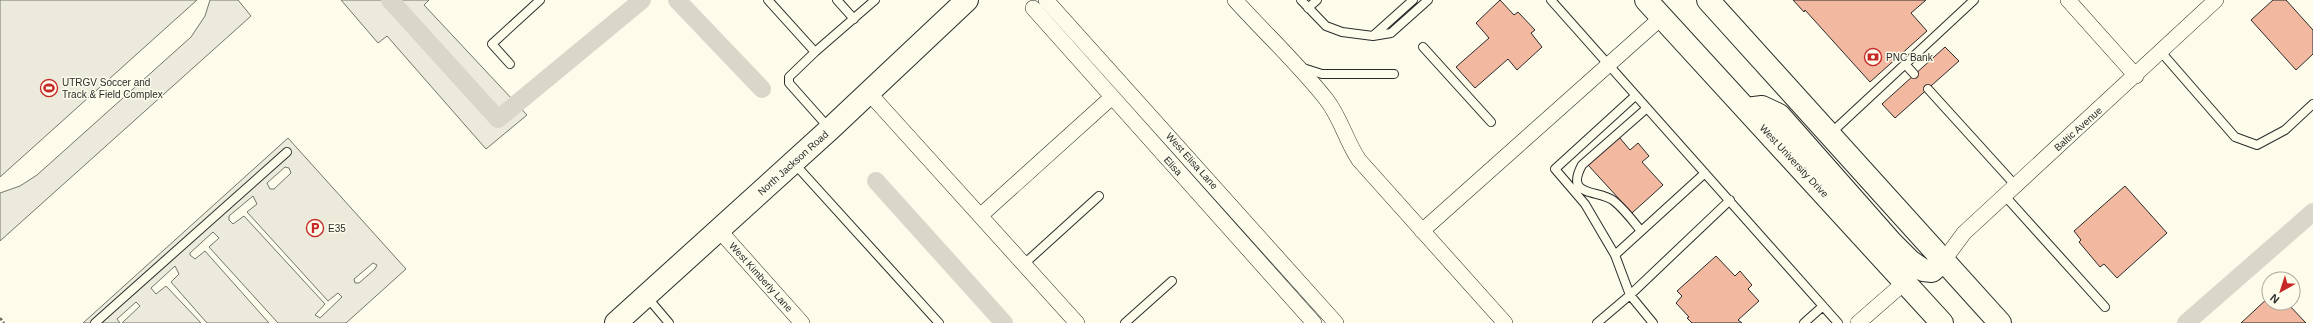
<svg xmlns="http://www.w3.org/2000/svg" width="2313" height="323" viewBox="0 0 2313 323" font-family="Helvetica,sans-serif">
<style>
.green{fill:#ecebdb;stroke:#74746e}
.parking{fill:#eceadb;stroke:#74746e;fill-rule:evenodd}
.lines{fill:none;stroke-linecap:round;stroke-linejoin:round}
.canal{stroke:#d8d7c9;stroke-width:18}
.building{fill:#f2b8a0;stroke:#2b2b2b}
.lane-casing{stroke:#2b2b2b;stroke-width:10}
.street-casing{stroke:#2b2b2b;stroke-width:16}
.secondary-casing{stroke:#2b2b2b;stroke-width:24}
.primary-casing{stroke:#2b2b2b;stroke-width:24}
.path{stroke:#6a6964;stroke-width:2.5;stroke-dasharray:3 2;stroke-linecap:butt}
.lane{stroke:#fdfbea;stroke-width:8}
.street{stroke:#fdfbea;stroke-width:15}
.secondary{stroke:#fdfbea;stroke-width:22}
.primary{stroke:#fdfbea;stroke-width:22}
.labels{text-anchor:middle;dominant-baseline:central;stroke-width:3;stroke-linejoin:round;paint-order:stroke}
.poi-label{font-size:10px;fill:#2b2b2b;stroke:#fdfbea;text-anchor:start}
.street-label{font-size:10px;fill:#2b2b2b;stroke:#fdfbea}
</style>
<rect width="100%" height="100%" fill="#fdfbea"/>
<path class="green" d="M0,0H197L0,177Z
M210,0H238L251,16L0,241V193L20,186L37,175L191,37L205,16Z
M341,0H429L424,5L527,115L486,149L387,36L378,43Z"/>
<path class="parking" d="M288,138L406,269L346,323H278L209,247L219,238L213,232L190,253V255L195,259L205,251L269,323H207L171,282L179,274L175,266L151,288L156,294L166,286L201,323H122L140,306L136,302L117,319L120,323H83ZM285,167L289,168L291,173L274,189H270L267,183ZM253,196L257,204L247,212L328,301L338,293L342,297L320,318L315,315L325,304L244,216L233,224L229,220V216ZM373,263L377,265L375,269L359,283H355L354,279Z"/>
<g class="lines">
<path class="canal" d="M390,0L498,119L642,0
M677,0L762,89
M876,181L1004,323
M2186,323L2313,212"/>
</g>
<path class="building" d="M1500,0L1514,15L1518,12L1535,30L1531,33L1542,47L1517,70L1508,59L1475,88L1456,67L1489,38L1476,23Z
M1793,0H1926L1911,13L1927,31L1870,82L1805,10L1804,12Z
M2273,0H2286L2313,30V54L2296,70L2251,20Z
M1945,47L1959,61L1895,118L1882,104Z
M1619,137L1630,150L1638,143L1649,156L1642,162L1663,185L1632,213L1588,165Z
M2125,186L2167,233L2117,278L2104,264L2100,267L2079,242L2081,240L2074,231Z
M1716,256L1735,276L1740,271L1752,285L1748,289L1759,301L1738,320L1742,323H1692L1687,318L1689,317L1676,303L1682,296L1677,291Z
M2269,297V303H2287L2306,323H2241Z"/>
<g class="lines">
<g class="lane-casing">
<path id="lane" d="M768,0L815,52L875,0
M837,0L854,19
M1301,0L1326,26L1342,32L1373,36L1391,33L1428,0
M1551,0L1838,323
M1308,8L1317,0
M1374,35L1413,0
M1423,47L1491,122
M815,52L789,77V83L829,128
M2161,52L2235,137L2257,145L2285,130L2313,104
M510,64L492,44L540,0
M1905,64L1914,74
M1303,68L1322,74H1394
M1928,89L2016,186
M1635,96L1555,169L1585,204L1615,255L1630,295L1653,323
M1830,134L1974,0
M793,162L939,323
M2005,196L2105,307
M1641,231C1633,221 1624,209 1614,201C1599,189 1564,198 1582,165L1647,108
M1615,255L1705,173
M1024,264L1099,196
M647,297L669,323
M95,323L287,152
M1125,323L1172,281
M1597,323L1630,295L1730,200
M1804,323L1823,306"/>
</g>
<g class="street-casing">
<path id="street" d="M1046,0L1336,323
M1235,0C1265,33 1298,64 1326,99C1341,118 1346,141 1359,160L1505,323
M2068,0L2136,76
M1033,8L1314,323
M869,93L1077,323
M980,216L1112,97
M719,230L802,323
M1422,231L1662,17
M1944,260L1964,233L2216,0
M1858,323L1905,282"/>
</g>
<g class="secondary-casing">
<path id="secondary" d="M616,323L830,129L967,0"/>
</g>
<g class="primary-casing">
<path id="primary" d="M1646,0L1942,323
M1708,0L2000,323
M1746,109L1762,107L1779,115L1891,242L1910,261L1923,270L1932,271L1944,260"/>
</g>
<path class="path" d="M0,318L4,323"/>
<use href="#lane" class="lane"/>
<use href="#street" class="street"/>
<use href="#secondary" class="secondary"/>
<use href="#primary" class="primary"/>
</g>
<defs>
<g id="bank-ring" transform="scale(0.9)"><circle r="9.5" fill="#fdfbea" stroke="#c62828" stroke-width="1.5"/><path d="M-6-4H6V4H-6ZM0-2.3a2.3 2.3 0 1 0 0 4.6a2.3 2.3 0 1 0 0-4.6Z" fill="#c62828"/></g>
<g id="stadium-ring" transform="scale(0.9)"><circle r="9.5" fill="#fdfbea" stroke="#c62828" stroke-width="1.5"/><path d="M0-5a6.5 5 0 1 0 0 10a6.5 5 0 1 0 0-10ZM-3.5-1.8h7v3.6h-7Z" fill="#c62828"/></g>
<g id="parking-ring" transform="scale(0.9)"><circle r="9.5" fill="#fdfbea" stroke="#c62828" stroke-width="1.5"/><path d="M-3.5-5.5H1a3.5 3.5 0 0 1 0 7H-1V5.5H-3.5ZM-1-3.4V-.6H.8a1.4 1.4 0 0 0 0-2.8Z" fill="#c62828"/></g>
</defs>
<g fill-rule="evenodd">
<use href="#bank-ring" x="1873" y="57"/>
<use href="#stadium-ring" x="49" y="88"/>
<use href="#parking-ring" x="315" y="228"/>
</g>
<g class="labels">
<g class="poi-label">
<text x="1886" y="57">PNC Bank</text>
<text x="62" y="82">UTRGV Soccer and<tspan x="62" dy="12">Track &amp; Field Complex</tspan></text>
<text x="328" y="228">E35</text>
</g>
<g class="street-label">
<text transform="translate(2078 129) rotate(-42)">Baltic Avenue</text>
<text transform="translate(1192 161) rotate(48)">West Elisa Lane</text>
<text transform="translate(1794 161) rotate(47)">West University Drive</text>
<text transform="translate(793 163) rotate(-42)">North Jackson Road</text>
<text transform="translate(1173 166) rotate(48)">Elisa</text>
<text transform="translate(761 277) rotate(48)">West Kimberly Lane</text>
</g>
</g>
<g transform="translate(2281 291) rotate(219)"><circle r="19" fill="#fdfbea" stroke="#a9a89e"/>
<path d="M0-3L7 15L0 10L-7 15Z" fill="#c62828"/>
<text y="-6" font-size="11" font-weight="bold" text-anchor="middle" fill="#2b2b2b">N</text>
</g>
</svg>
